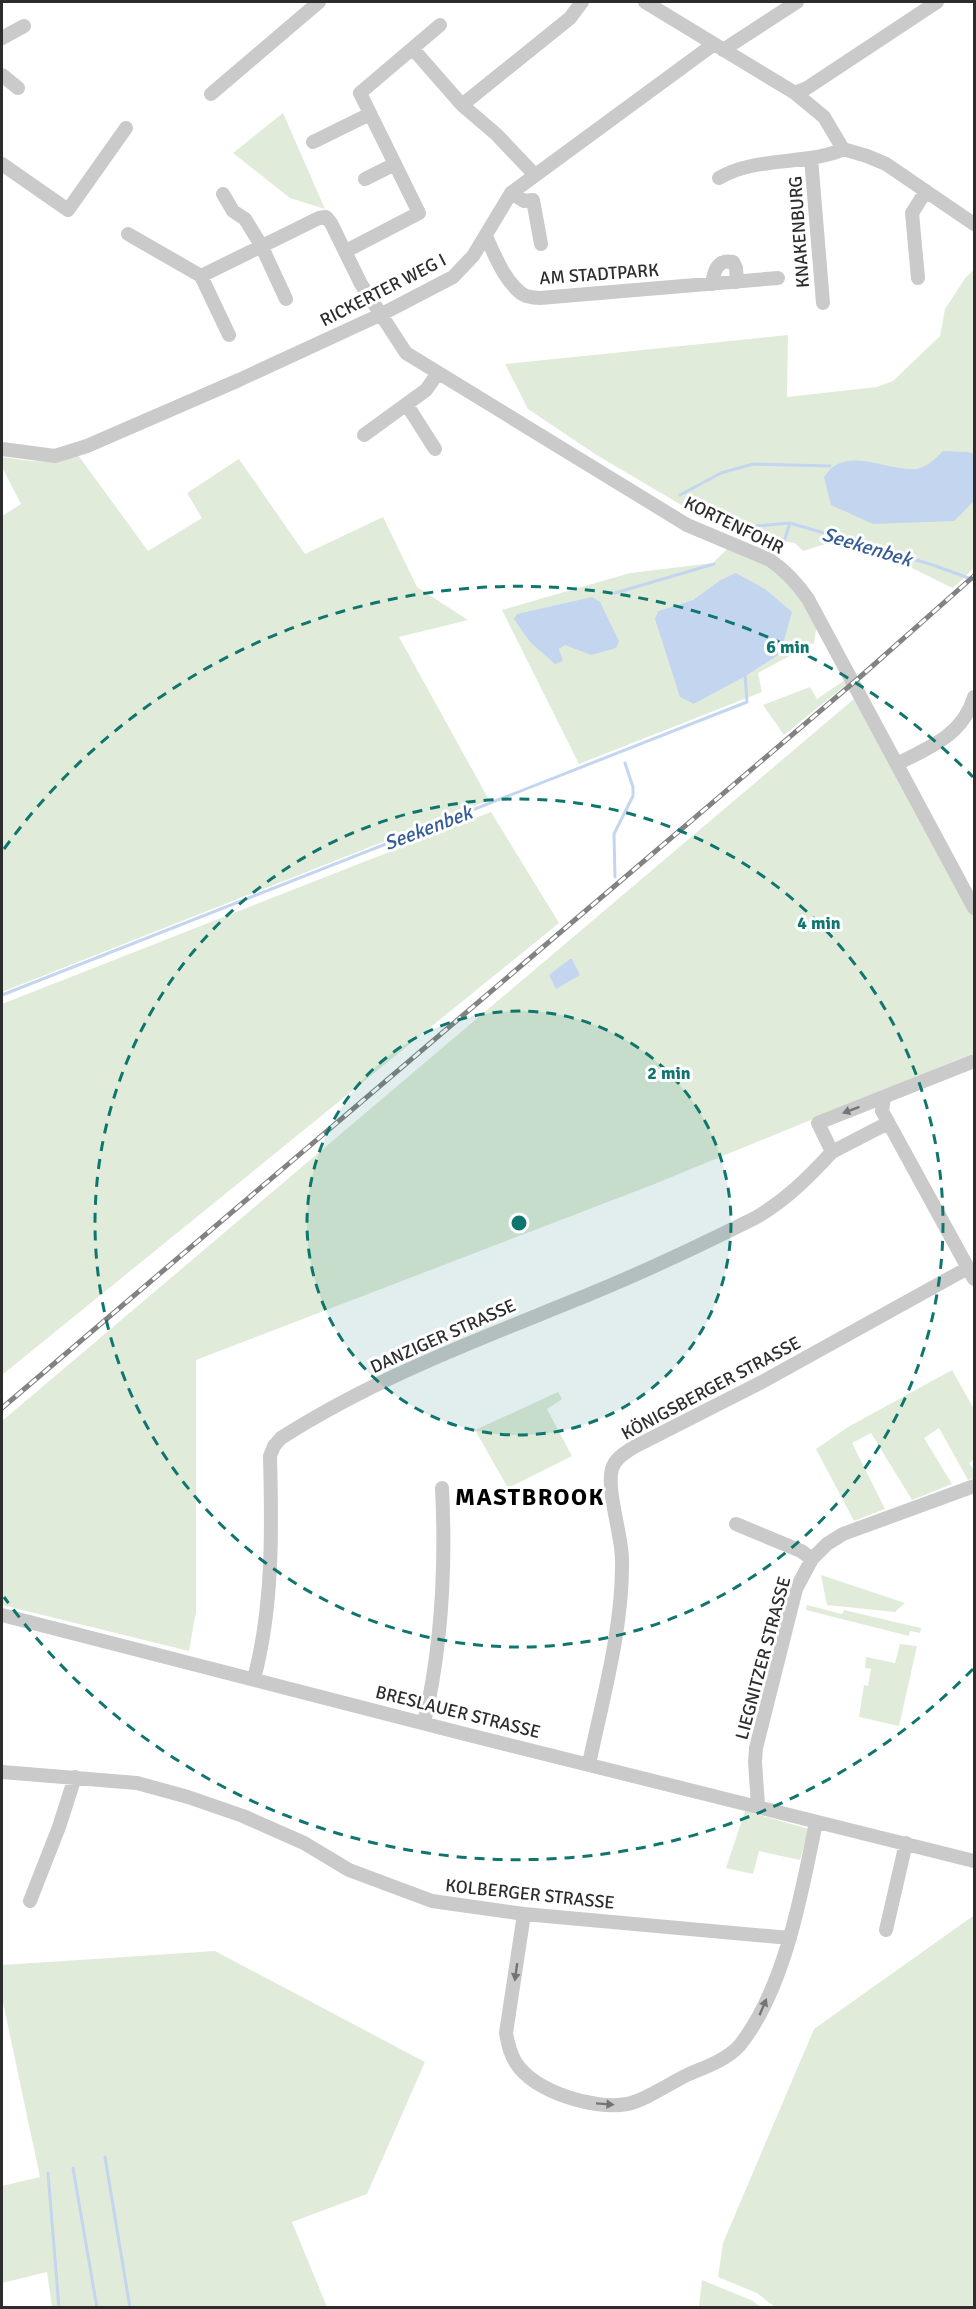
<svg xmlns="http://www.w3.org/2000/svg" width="976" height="2309" viewBox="0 0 976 2309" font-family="Signika,sans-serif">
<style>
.green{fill:#e0ecd9;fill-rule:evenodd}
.water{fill:#c3d5ef}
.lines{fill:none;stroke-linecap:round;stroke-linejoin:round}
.stream{stroke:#c3d5ef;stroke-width:3}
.minor{stroke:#cacaca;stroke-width:14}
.rail-casing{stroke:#828282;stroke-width:5}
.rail{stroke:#fff;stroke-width:3;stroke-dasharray:9;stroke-linecap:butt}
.oneway{fill:#747474}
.ring{fill:none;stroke:#0f766e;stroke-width:3;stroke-dasharray:10 8}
.labels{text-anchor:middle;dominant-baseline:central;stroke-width:6;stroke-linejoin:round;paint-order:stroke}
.street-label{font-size:18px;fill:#2d2d2d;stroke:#fff}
.water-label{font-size:20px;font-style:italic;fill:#345d97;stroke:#fff}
.district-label{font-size:24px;font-weight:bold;letter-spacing:1.5px;fill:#000;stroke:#fff}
.centre{fill:#0f766e;stroke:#fff;stroke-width:3}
.ring-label{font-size:18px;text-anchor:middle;font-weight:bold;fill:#0f766e;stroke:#fff;stroke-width:6;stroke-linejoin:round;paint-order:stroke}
</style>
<rect width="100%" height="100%" fill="#fff"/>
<path class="green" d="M283,113L325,209L290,198L233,153Z
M974,270V568L953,588C928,577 869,543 844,542C830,541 816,547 803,551L795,543L733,533L705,519L595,454L528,409L505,364L788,335L787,397L877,387L893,381L940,336L945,309L966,277Z
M78,455L148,551L202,518L187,493L239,459L305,554L383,517L417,587L468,620L399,637L489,800L2,992V516L21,504L2,467V457C30,461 50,465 78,455Z
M727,549L779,570L817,623L814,643L758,673L762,692L579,764L502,610L630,573L713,563ZM719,581L780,654L744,677L694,704L658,611L693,600ZM517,614L591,655L566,644L559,649L560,655Z
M845,680L847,684L784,735L763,705L810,687L817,699Z
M854,699L974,915V1053L652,1185L196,1360V1612L189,1651L2,1605V1421Z
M491,812L559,923L2,1375V1004Z
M952,1370L974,1409V1460L969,1463L974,1470V1478L968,1480L939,1428L924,1438L952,1484L912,1500L871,1433L852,1443L885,1509L854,1521L816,1449L848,1427Z
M558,1392L562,1399L547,1409L572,1456L508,1488L475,1430Z
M821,1575L905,1603L895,1612L827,1605Z
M807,1605L842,1614L844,1610L921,1628L920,1633L910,1631L909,1636L806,1610Z
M900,1644L917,1646L899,1726L859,1717L864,1685L868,1686L871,1669L865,1668L866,1657L895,1663Z
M745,1811L809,1829L800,1860L759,1851L753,1874L726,1868Z
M973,1916L974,2307H775L757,2293L718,2277L723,2243L814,2029Z
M215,1951L425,2062L367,2194L292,2222L327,2307H52L47,2272L2,2283V2186L40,2177L2,1998V1965Z
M702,2280L751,2300L761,2307H699Z"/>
<path class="water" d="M943,451L968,452L974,454V501L954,521L873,524L831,505L824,477C845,444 884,471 916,469C926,468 936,458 943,451Z
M736,573L765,589L792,612L780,654L744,677L694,704L680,697L655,619L658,611L693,600L719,581Z
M592,597L600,602L619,641L616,648L591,655L565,645L559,649L563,661L555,664L530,642L514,619L517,614Z
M570,959H572L580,975L556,989L549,975Z"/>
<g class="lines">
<path class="stream" d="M680,495L721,473L753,464L830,466
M756,526L790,523
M780,554L790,523L933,565L974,580
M615,593L714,564
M615,877L614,834L633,796V787L625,763
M2,995L747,702L745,674
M105,2157L130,2308
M73,2168L97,2308
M48,2173L59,2308"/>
<path class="minor" d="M645,2L795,93L807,88L937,2
M2,38L24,26
M413,49L462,105
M723,50L797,2
M2,75L18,88
M795,93L824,117L843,149L867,156L886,164L974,224
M211,94L319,2
M313,142L370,114
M811,158L823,303
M2,164L68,210L126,128
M534,174L496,134L462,105L570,18L582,2
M719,178C747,161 784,163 816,157C825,155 835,154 843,149
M365,179L395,164
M511,193L524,201L533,200L541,244
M223,194L233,211L245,219L261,245L286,299
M128,234L201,276L229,335
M486,236C494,254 507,287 526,296C530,297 536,298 540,298L778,278
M346,251L419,213L360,93L440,25
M201,276L319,218L326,217L331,223L361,284L406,353L687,525L770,560C786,571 797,583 808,599L974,908
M918,278L912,213L926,191
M712,284C714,271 717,259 733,262L736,268L737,282
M407,405L435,449
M364,435L426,390L438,373
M2,449L55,456L87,446L239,380L382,314L453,277L473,256L511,193L714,44
M897,764C930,747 963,735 974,697
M884,1097L882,1111L974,1279
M888,1123L832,1152L818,1123L974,1061
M736,1524L801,1551L812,1559
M2,1615L461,1733L974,1861
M254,1679C273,1607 272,1531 270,1456L274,1446L281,1438C380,1375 483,1338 590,1294C646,1271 701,1245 755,1218C785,1201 809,1177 832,1152
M424,1723C442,1646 446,1567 442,1488
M589,1764C603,1697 623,1628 622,1560C622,1535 606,1489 612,1469C615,1458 625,1453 634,1447L762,1382L968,1268
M2,1772L137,1783L188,1797L243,1816L304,1843L349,1870L432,1901L524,1914L790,1938
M758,1805L755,1762L756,1748L796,1589L812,1559L827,1544L843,1534L974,1486
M30,1901L59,1827L75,1777
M524,1914L506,2033C508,2044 510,2054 516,2063C535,2092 594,2110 627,2104C644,2101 672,2082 689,2074C706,2067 728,2059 740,2045C785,1988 802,1892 816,1822
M886,1930L906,1843"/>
<g class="rail-casing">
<path id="rail" d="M2,1408L860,677L974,576"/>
</g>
<use href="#rail" class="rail"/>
</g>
<defs><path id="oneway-solid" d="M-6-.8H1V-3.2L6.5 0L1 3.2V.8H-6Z" transform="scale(1.5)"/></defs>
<g class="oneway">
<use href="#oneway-solid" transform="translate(851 1110) rotate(159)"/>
<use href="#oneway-solid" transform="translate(516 1972) rotate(98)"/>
<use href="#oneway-solid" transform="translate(763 2007) rotate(-67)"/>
<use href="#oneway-solid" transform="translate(605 2104) rotate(4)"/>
</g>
<circle cx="519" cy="1223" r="212" fill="#0f766e" fill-opacity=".12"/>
<g class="ring">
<circle cx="519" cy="1223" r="212"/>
<circle cx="519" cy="1223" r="424"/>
<path d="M973 1669A636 636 0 0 1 4 1597M4 849A636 636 0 0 1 973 777"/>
</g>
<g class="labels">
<g class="street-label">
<text transform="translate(799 232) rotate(-94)">KNAKENBURG</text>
<text transform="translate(599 274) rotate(-4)">AM STADTPARK</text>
<text transform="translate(383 290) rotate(-27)">RICKERTER WEG I</text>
<text transform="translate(734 525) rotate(26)">KORTENFOHR</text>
<text transform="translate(443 1336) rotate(-24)">DANZIGER STRASSE</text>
<text transform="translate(711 1388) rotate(-28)">KÖNIGSBERGER STRASSE</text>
<text transform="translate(763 1658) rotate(-75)">LIEGNITZER STRASSE</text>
<text transform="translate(458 1712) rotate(14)">BRESLAUER STRASSE</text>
<text transform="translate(530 1894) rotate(6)">KOLBERGER STRASSE</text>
</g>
<g class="water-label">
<text transform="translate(867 547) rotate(17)">Seekenbek</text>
<text transform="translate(428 828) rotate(-21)">Seekenbek</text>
</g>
<g class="district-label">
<text x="530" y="1497">MASTBROOK</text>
</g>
</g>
<circle cx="519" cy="1223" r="9" class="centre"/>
<g class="ring-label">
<text x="788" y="653">6 min</text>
<text x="819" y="929">4 min</text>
<text x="669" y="1079">2 min</text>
</g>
<rect width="976" height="2309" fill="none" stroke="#2d2d2d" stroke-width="6"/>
</svg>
